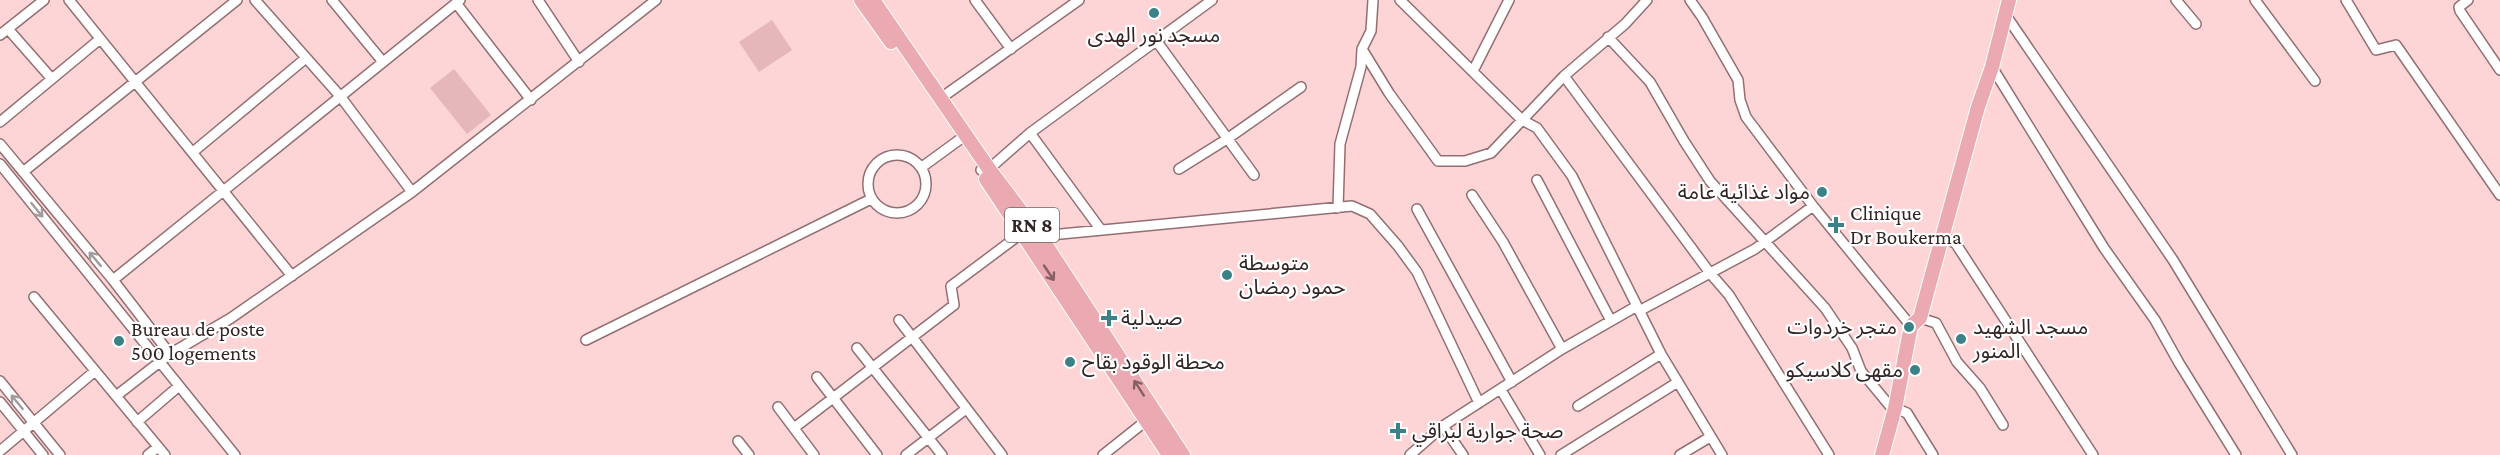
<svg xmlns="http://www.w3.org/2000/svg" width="2500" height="455" viewBox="0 0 2500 455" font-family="'Crimson Pro','Noto Sans Arabic',serif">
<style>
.green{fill:#e5b6ba}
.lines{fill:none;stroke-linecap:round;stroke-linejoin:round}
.minor-casing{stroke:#926f72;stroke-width:12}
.primary-casing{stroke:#fff;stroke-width:16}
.minor{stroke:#fff;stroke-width:9}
.primary{stroke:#eba9b1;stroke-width:14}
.oneway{stroke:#a39c9d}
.oneway2{stroke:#856064}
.poi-dot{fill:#3a8288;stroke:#fff;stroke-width:2}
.labels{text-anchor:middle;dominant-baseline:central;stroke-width:4.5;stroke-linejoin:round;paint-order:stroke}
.shield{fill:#fff;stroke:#706666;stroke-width:1.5}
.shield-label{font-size:20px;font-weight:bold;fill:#322425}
.poi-label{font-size:21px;fill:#322425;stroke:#fff;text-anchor:start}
</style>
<rect width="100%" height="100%" fill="#fdd5d7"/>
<path class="green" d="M772,20L792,50L759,72L739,42Z
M454,69L491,115L467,134L430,88Z"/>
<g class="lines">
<g class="minor-casing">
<path id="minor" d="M69,0L292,276
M255,0L340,96L412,192
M332,0L383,62
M538,0L579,62
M975,0L1011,49
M1400,0L1522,120L1537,128L1572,176L1661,354L1722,455
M1690,0L1702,17L1738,80L1740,100L1746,117L1813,206L1911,326
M2176,0L2196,24
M2255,0L2315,81
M2346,0L2376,50L2396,45L2500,195
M2468,0L2459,7L2460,11L2500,70
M456,3L531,100
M2005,14L2173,260L2292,455
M8,29L52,79
M0,35L44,0
M1608,37L1650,82L1684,141L1710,181L1825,308L1852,348L1861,371L1894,411
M1155,39L1254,175
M1362,49L1389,93L1438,161H1465L1491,153L1564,76L1625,24L1647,0
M1992,67L2104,248L2155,320L2179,363L2236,455
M1473,71L1509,0
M1564,76L1710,273L1729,295L1829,455
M941,98L1079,0
M0,122L100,39
M1030,133L1101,230
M0,144L113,280L170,354
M193,152L306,58
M868 184a29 29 0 1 1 58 0a29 29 0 1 1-58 0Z
M0,164L235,455
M922,167L959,140
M1179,169L1227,139L1301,87
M981,170L989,169L1030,133L1212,0
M23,172L237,0
M1537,180L1611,321
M1472,195L1503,242L1562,349
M1338,208L1340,144L1361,67L1362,49L1371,31L1373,0
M1417,209L1512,382
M1040,236L1352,206L1370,214L1398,246L1417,272L1479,403
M1943,236L1956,244L2093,455
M113,280L460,0
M34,297L165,455
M1639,311L1755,249L1813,206
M1920,318L1936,323L1957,362L1980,388L2003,425
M899,320L1002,455
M586,340L871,199
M857,348L942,455
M817,377L877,455
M0,381L60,455
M1501,390L1540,455
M116,396L170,354L231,318L412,192L656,0
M0,402L43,455
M1578,406L1661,354
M778,407L814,455
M1895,408L1907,413L1933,455
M137,422L179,386
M1443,426L1463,455
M794,428L954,305L951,286L1022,233
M738,441L749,455
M0,451L95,371
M148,455L158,447
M906,455L966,409
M1103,455L1147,420
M1410,455L1443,426L1562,349L1637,306
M1561,455L1678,382
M1680,455L1710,437"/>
</g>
<g class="primary-casing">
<path id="primary" d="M861,0L891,42
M873,0L989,169L1040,236L1183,455
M986,179L1169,455
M1882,455L1895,408L1911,326L1920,318L1978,107L1992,67L2009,0"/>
</g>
<use href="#minor" class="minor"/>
<use href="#primary" class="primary"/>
</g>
<defs><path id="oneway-shaft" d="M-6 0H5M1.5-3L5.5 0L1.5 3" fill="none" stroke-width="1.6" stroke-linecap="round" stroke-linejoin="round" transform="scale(1.5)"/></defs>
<g class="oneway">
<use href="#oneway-shaft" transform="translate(37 210) rotate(51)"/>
<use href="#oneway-shaft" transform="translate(95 259) rotate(-130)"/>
<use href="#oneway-shaft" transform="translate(17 402) rotate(-129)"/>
</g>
<g class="oneway2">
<use href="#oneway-shaft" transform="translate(1049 273) rotate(56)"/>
<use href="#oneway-shaft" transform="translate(1139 388) rotate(-123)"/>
</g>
<g class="poi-dot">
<circle cx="1154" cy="13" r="6"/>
<circle cx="1822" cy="192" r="6"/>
<path d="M1833 216h6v6h6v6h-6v6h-6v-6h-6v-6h6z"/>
<circle cx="1227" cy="275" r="6"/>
<path d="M1106 309h6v6h6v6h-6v6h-6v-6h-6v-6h6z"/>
<circle cx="1909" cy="327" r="6"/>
<circle cx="1961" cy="339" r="6"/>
<circle cx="119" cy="341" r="6"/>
<circle cx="1070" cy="362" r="6"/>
<circle cx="1915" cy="370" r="6"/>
<path d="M1395 422h6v6h6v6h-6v6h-6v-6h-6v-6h6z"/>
</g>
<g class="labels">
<rect class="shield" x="1005" y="208" width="54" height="34" rx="4.5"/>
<g class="shield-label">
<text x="1032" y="225">RN 8</text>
</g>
<g class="poi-label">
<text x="1154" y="35" text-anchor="middle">مسجد نور الهدى</text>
<text x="1810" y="192" text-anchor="end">مواد غذائية عامة</text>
<text x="1850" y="213">Clinique<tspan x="1850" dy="24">Dr Boukerma</tspan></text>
<text x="1239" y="263">متوسطة<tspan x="1239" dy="24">حمود رمضان</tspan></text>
<text x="1121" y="318">صيدلية</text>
<text x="1897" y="327" text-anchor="end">متجر خردوات</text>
<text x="1973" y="327">مسجد الشهيد<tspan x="1973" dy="24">المنور</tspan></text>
<text x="131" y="329">Bureau de poste<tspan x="131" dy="24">500 logements</tspan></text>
<text x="1082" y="362">محطة الوقود بقاح</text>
<text x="1903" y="370" text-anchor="end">مقهى كلاسيكو</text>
<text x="1412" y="431">صحة جوارية لبراقي</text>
</g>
</g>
</svg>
